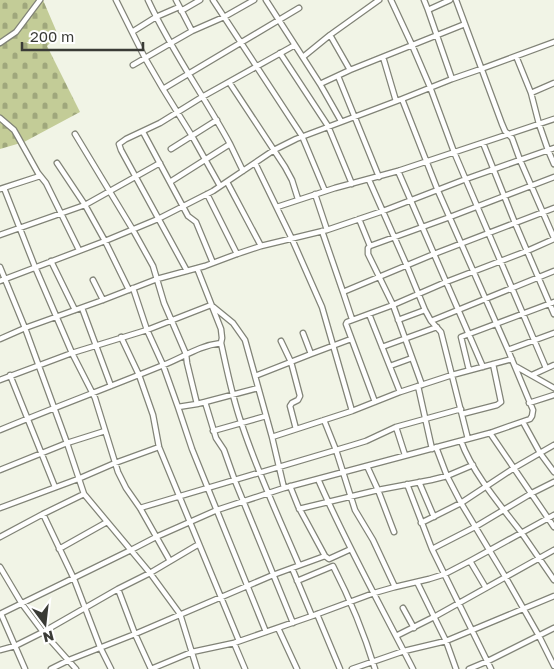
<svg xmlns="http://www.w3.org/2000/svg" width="554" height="669" viewBox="0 0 554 669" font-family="'Golos Text',sans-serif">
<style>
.cemetery{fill:url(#cemetery-stones)}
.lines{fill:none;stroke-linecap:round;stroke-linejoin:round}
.street-casing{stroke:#818377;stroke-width:7}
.street{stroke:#fff;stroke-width:4.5}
</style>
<defs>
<pattern id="cemetery-stones" width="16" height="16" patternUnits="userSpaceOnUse" patternTransform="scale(1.25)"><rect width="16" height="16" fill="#c3cc97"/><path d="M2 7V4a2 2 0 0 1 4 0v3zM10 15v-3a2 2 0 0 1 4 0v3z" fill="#9fa77c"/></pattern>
</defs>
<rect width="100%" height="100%" fill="#f1f4e6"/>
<path class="cemetery" d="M0,0H43L58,35L47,46L80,112L24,142L0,149Z"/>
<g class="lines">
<g class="street-casing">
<path id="street" d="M116,0L145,58L163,89L192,136L220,186
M148,0C171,50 204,96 230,144
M176,0L192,31
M213,0L302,136L325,191
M266,0L320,84L341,121
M391,0L412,45L430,87L454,152L546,368
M424,0L428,10
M450,0L428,10L452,79
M456,0L502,124L505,131L512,138L520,160L554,238
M181,11L200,0
M132,32L156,17L179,7
M330,35L350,70
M0,43L16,32L40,0
M280,53L328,126L352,184
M516,56L531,93L539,124L548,150L554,164
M303,57L330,35L379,0
M383,57L396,101
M133,65L171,43L192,31L224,17L254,0
M338,76L379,177
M229,82L285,167L292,180L298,199
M320,84L350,70L465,24
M163,89L299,8
M531,93L554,83
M0,118L14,130L18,137L38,173L46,183L79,250
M143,132L188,216L196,222L213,263
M75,134L133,230L153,266L164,303L186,354L187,363L197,404L205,402L216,438L224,450L235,481L293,623
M483,143L515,223L554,314
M171,149L217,120
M57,163L85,205L105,241L129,290
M255,163L292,239L322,307L352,411
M398,171L483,367
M369,180L407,266L425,310L431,321L441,332L468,439
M170,182L230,144L243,171
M227,182L261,246
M4,188L35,267L72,353L95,398L118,472L126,488L140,508L170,561
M0,189L40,176
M207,194L237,254
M315,194L327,230
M277,207L335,188L398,171L554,119
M359,219L370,246
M322,231L343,292
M0,235L85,205L160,163
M51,261L75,310
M0,267L25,328L67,443L84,494L150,573L180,614L197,669
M187,271L121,150L119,144L126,139L160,123L202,97L295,45
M93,280L103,300
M0,281L105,241L158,219L213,191L274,150L296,139L402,99L452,79L481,69L554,42
M133,288L147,330L163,365L178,407L192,449L266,632
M82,308L111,386
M369,314L400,392
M352,319L343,292L434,254L554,208
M398,320L425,310
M431,321L554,271
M303,333L311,354
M121,337L139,375L153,415L159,447L239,641
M0,339L25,328L103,300L157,279L205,266L237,254L261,246L327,230L383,211L466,179L554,148
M281,341L291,362L300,396L298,400L292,403L290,406L296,429
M221,343C227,370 232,396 241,422C257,471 279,518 299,565
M382,347L437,327
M508,350L554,333
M390,366L412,358
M515,366L554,388
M469,370L461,337L554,302
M10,375L55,487
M532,375L554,365
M255,376L311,354L351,339
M0,380L72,353L147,330L211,305L233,323L245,340L272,437L284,488
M422,385L393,305L368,254V248L370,246L450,217L554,177
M418,386L432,449
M205,402L258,388
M375,402L346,324L347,322L393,305L446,282L527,251L554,239
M529,403L554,395
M178,407L197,404
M462,414L497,405L501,402L493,364
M324,420L336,450L355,510L373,540L395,587
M523,422L540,453L554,472
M396,427L405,455
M0,430C53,408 107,388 161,366C183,358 197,346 221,343L222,338L221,329L197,268
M213,431L266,416
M490,433L554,527
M272,437L352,411L400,392L452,375L512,359
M461,441C472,472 500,505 521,532C532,548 543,564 554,580
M436,447L447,476L461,503L506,578L539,636L554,666
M367,466L378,490L394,532
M0,470L67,443L105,431
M318,479C346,544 381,606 413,669
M419,482L434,517
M407,484L432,549L475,527L532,493L554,482
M290,486L298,506L325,556
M0,508L78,479L115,463L159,447
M140,508L353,445L366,441L396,427L461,409
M299,509L378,490L431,480L447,476L473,465
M43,514L74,579L100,647L111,669
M421,523L461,503L514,468L554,445
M0,537L43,514L84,494
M59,549L107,522
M432,549L491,669
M470,561L486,588
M0,567L22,604L43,632L76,669
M292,568L312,616
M297,581L333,566C350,599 364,633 375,669
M417,582L446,641L456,669
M118,589L135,634L151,669
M403,608L414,628
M0,614L131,550L156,537L217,510L284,488L490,433L530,419L532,416L533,410L508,350L438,191L402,99
M1,614L25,669
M317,614L340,669
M278,628L297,669
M396,636L434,617L554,550
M234,643L245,669
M0,650L15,646L43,632L118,589L150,573L199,544
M51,669L69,660L135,634L273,575L325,556L329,559L351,549
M151,669L192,652L234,643L312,616L374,593L395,587L429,579L445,574L470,561L554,515
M352,669L404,651L446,641L554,596
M469,669L488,661L554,628"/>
</g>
<use href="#street" class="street"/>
</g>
<g transform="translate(45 624) rotate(165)" stroke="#ffffff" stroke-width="4" paint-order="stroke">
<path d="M0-4L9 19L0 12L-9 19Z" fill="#3a3b36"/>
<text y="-8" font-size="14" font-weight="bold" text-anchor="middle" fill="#3a3b36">N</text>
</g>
<path d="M22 42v8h121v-8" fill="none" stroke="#3a3b36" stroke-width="2.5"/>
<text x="30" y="42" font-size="15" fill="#3a3b36" stroke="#ffffff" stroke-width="4" paint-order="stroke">200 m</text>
</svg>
